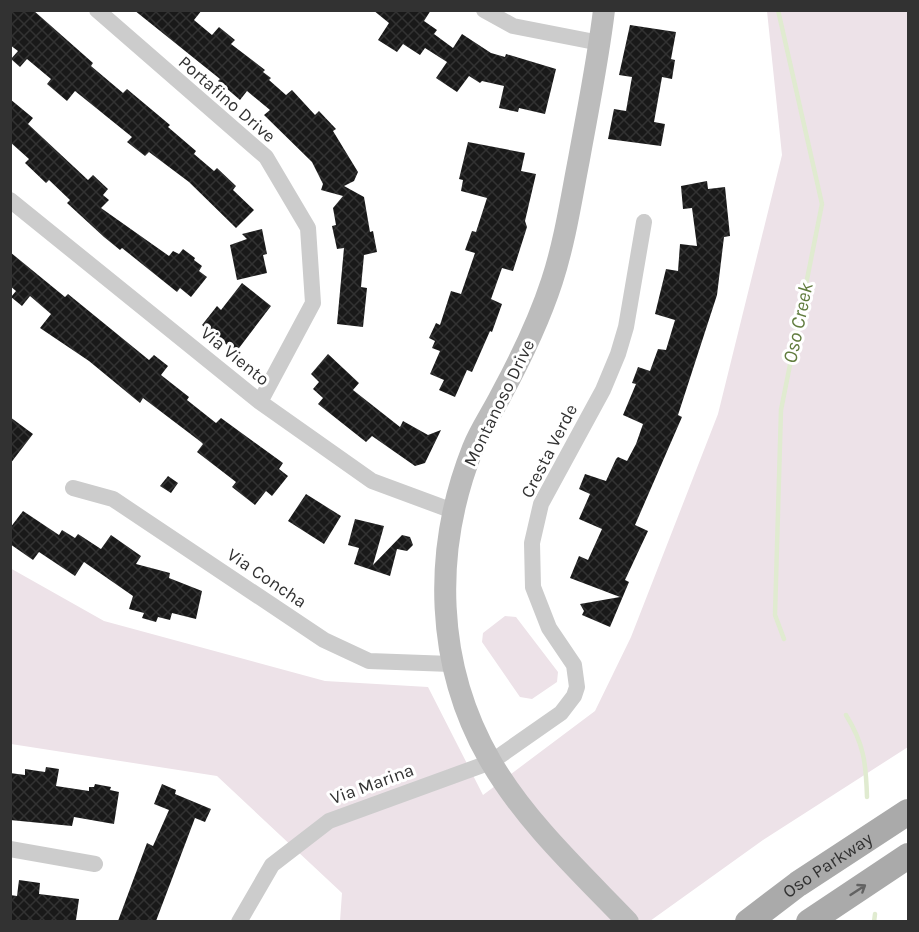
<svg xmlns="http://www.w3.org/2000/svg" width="919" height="932" viewBox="0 0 919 932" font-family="Karla,sans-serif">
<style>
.grass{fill:#ede2e8}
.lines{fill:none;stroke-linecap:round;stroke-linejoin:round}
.stream{stroke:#e0ebd0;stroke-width:4.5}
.building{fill:url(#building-cross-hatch)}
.street{stroke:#ccc;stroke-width:16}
.secondary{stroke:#bcbcbc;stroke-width:22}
.primary{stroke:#aaa;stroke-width:26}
.oneway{stroke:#626262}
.labels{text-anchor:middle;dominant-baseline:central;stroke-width:6;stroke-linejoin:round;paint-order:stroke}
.street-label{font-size:18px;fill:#323232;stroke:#fff}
.water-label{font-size:20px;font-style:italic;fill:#617c3e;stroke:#fff}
</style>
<defs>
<pattern id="building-cross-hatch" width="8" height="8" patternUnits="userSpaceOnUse" patternTransform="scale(1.5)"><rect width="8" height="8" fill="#191919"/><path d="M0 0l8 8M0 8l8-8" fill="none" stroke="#323232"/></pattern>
</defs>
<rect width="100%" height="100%" fill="#fff"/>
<path class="grass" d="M767,11H908V747L763,840L650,921H340L342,893L217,776L11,744L10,568L104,621L325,681L428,687L483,795L595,711L631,637L718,414L782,155Z
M505,616L516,617L558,672L557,682L532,699L520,697L482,642L483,633Z"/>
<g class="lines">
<path class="stream" d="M778,10L822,204L781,410L775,615L784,639
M846,715C864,744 866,763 867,797
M874,922L875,914"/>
</g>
<path class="building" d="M10,10H33L93,63L91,66L123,93L127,89L170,125L168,127L196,151L194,154L214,171L217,168L236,186L233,190L254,210L236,228L189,182L149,152L145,156L127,142L132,137L75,91L67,101L47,84L51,79L27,59L20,67L11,59L18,51L10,45Z
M134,10H202L194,20L212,35L219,27L235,40L231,44L265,70L263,72L271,78L269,80L286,95L292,90L315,115L319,111L336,129L333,131L358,172L354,181L344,186L364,197L370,232L373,231L377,252L364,255L361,287L367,288L363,327L337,324L344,248L337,249L332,226L336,225L333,208L343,196L321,190L323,184L312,162L264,115L270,110L247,91L240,100L218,81L220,79Z
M373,10H431L424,21L437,30L434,34L453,48L462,34L491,53L505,57L506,54L556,69L545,114L519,108L518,112L499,108L504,86L482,81L480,83L469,76L457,92L436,78L447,62L425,48L420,55L403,44L397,52L378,40L389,23Z
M630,25L676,32L671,59L675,60L672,79L662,77L654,122L665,124L661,146L608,139L614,109L626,111L632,77L619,75Z
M10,99L33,118L28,124L88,180L93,175L108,189L103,195L109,200L101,208L169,256L173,251L179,254L183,249L195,258L194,260L202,266L199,271L207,277L191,297L180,288L177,292L122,248L120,250L104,237L67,203L70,200L49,180L46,183L25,163L29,159L10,142Z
M468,142L525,153L521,171L536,174L525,221L527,227L513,271L502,268L491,299L502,304L492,332L490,331L472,372L467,370L455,397L439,390L444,380L430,374L440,351L432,348L435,341L429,338L436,323L440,325L451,291L461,294L475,253L465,250L472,231L476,232L487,198L461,191L463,180L459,179Z
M707,181L708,189L725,187L730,236L724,237L717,295L678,415L682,417L635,525L648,531L625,580L629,582L610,627L582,615L584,611L580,604L620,597L570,578L579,556L588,560L602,529L579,519L590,494L579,489L585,474L606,481L616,459L618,457L627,461L636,444L643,424L623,415L636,384L632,383L638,367L650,371L658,349L666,350L675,320L655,314L666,269L678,271L680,244L697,246L692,208L683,209L681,186Z
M262,229L267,254L263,255L267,273L237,280L230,245L247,239L242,234Z
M10,252L65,297L68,294L149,360L154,355L168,366L161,375L189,397L187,400L216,423L221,418L283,463L279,469L288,476L272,496L266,491L255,505L232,487L236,482L197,452L203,444L201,442L143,398L140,403L89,361L40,328L51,314L30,296L22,306L11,297L16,291L10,286Z
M242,283L271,306L236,352L202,325L217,306L221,310Z
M328,354L359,383L353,390L400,427L403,421L428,435L441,430L425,463L415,466L372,436L366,442L318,404L323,398L313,389L319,382L311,374Z
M10,417L33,434L10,464Z
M168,476L178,483L171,493L160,486Z
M306,494L341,516L324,544L288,521Z
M23,511L59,535L62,530L75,538L78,534L101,549L111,535L141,556L136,564L170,573L169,578L202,591L196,619L172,613L170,620L158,617L156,622L142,618L144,613L129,609L133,596L84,562L75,576L39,552L33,560L10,544V528Z
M355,519L384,526L373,565L402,535L410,537L413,545L407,551L397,549L390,576L354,564L359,548L348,545Z
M46,767L59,769L56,786L89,791V787H94L95,784L111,787L110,790L119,792L114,824L74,817L72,826L10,820V773L25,775V769L45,772Z
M162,784L176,790L175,794L211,809L205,822L195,818L156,921H118L147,843L153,846L169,810L154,804Z
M19,880L40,883L39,894L79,899L76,920L10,921V895L17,896Z"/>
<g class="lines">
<path class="street" d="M97,10L266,157L308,228L313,303L260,402
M484,10L513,26L600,43
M10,200L260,402L372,481L453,511
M73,488L113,499L324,640L369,661L451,664
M10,849L95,864
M239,922L272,865L329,821L491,762L561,713L574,696L577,687L574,665L549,628L533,587L532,543L541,504L603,390L618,354L626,327L644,222"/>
<path class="secondary" d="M604,10C598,60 588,109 579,159C571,200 565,241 552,281C539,321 521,358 501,395C492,413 480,430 473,448C432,551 435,666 491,762C526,822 580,872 628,922"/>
<g class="primary">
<path id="s1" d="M748,922L798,884L908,812"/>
<path d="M809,922L908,856"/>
</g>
</g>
<defs><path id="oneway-shaft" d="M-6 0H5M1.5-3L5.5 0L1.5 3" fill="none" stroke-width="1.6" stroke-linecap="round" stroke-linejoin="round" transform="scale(1.5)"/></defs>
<use class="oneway" href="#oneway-shaft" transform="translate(858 890) rotate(-33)"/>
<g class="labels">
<g class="street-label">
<text transform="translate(227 99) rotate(41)">Portafino Drive</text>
<text transform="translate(235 356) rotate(39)">Via Viento</text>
<text transform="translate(499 403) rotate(-64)">Montanoso Drive</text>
<text transform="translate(549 451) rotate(-63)">Cresta Verde</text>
<text transform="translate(267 578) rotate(34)">Via Concha</text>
<text transform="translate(372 784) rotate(-20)">Via Marina</text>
<text stroke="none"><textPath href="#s1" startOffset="98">Oso Parkway</textPath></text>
</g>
<g class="water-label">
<text transform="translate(798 323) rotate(-78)">Oso Creek</text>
</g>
</g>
<rect width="919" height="932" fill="none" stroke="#323232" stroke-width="24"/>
</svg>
